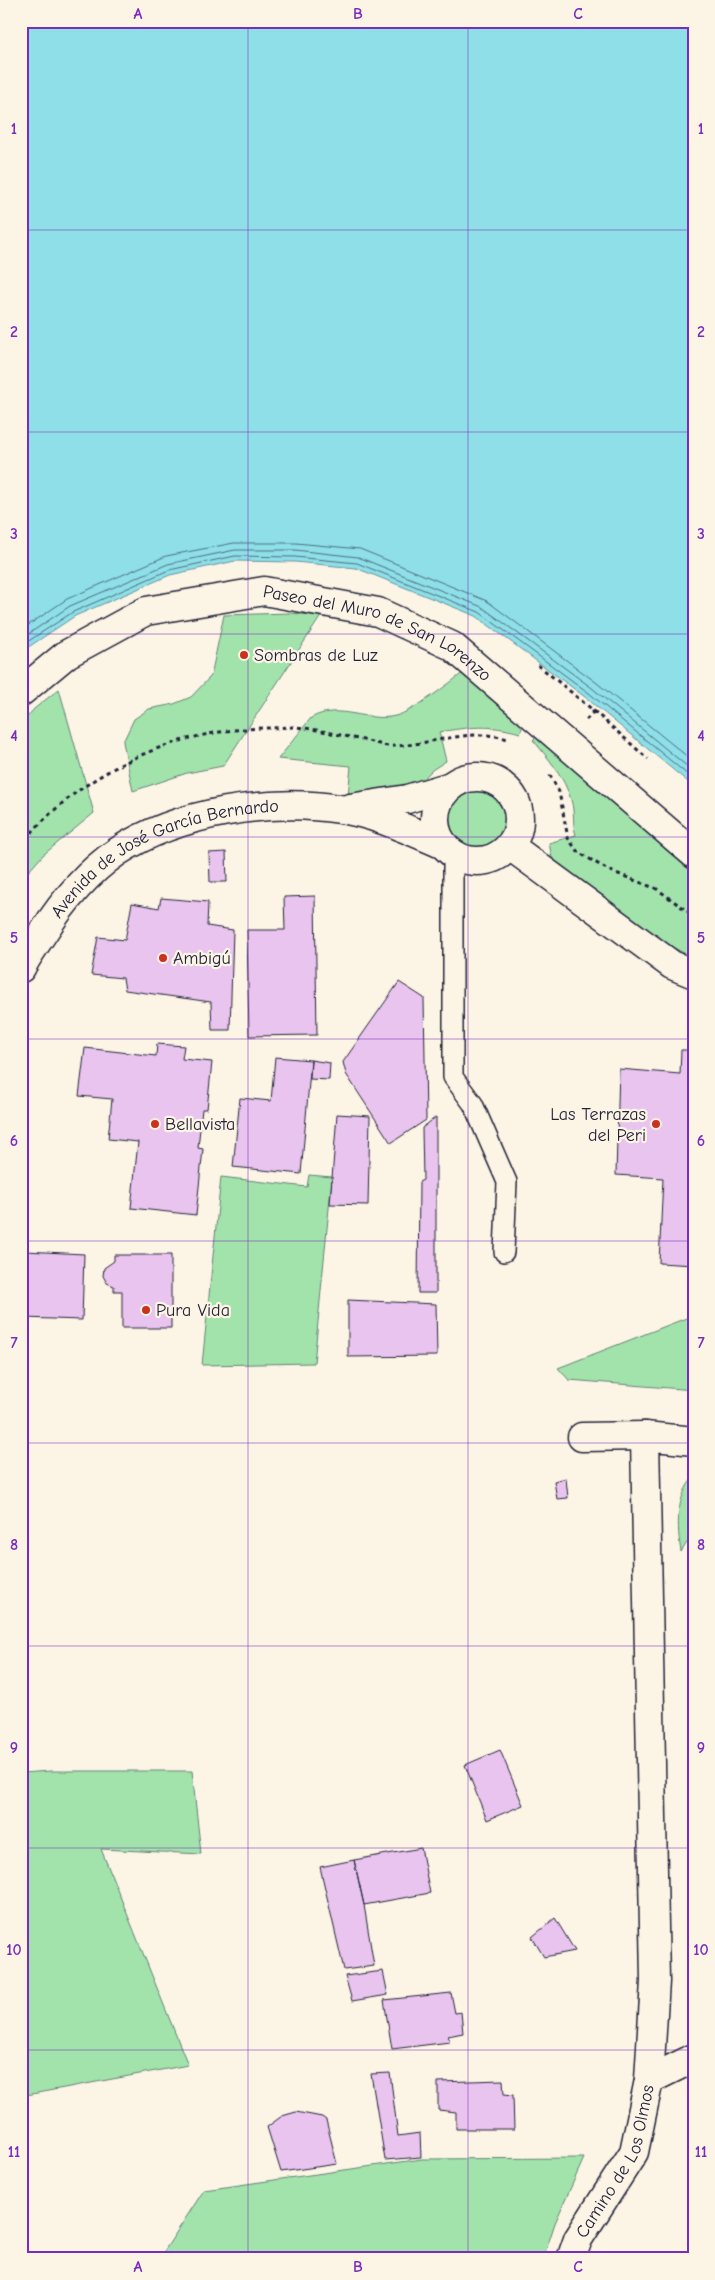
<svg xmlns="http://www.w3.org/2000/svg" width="715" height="2280" viewBox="0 0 715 2280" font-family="'Comic Neue',sans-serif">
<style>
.green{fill:#a2e3ac;stroke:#628274}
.water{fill:#8edfe7;stroke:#6393a2}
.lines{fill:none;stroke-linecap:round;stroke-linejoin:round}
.shore{stroke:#4d6e80;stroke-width:1}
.building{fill:#e8c4ee;stroke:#22223b}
.service-casing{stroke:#22223b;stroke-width:22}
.pedestrian-casing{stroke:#22223b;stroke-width:31}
.minor-casing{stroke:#22223b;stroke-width:31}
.path{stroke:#22223b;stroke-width:3;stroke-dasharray:4 4;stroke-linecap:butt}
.service{stroke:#fcf5e5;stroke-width:19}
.pedestrian{stroke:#fcf5e5;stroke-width:28}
.minor{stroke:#fcf5e5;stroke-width:28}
.grid{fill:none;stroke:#7b2cbf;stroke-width:1;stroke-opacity:0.55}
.poi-dot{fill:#c8321e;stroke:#fcf5e5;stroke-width:2}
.labels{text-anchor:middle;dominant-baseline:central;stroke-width:4.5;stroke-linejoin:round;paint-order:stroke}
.street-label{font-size:18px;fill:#22223b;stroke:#fcf5e5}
.poi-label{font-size:18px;fill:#22223b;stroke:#fcf5e5;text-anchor:start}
.neatline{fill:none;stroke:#7b2cbf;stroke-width:2}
.grid-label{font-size:16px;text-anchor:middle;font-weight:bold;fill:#7b2cbf}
</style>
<rect width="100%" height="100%" fill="#fcf5e5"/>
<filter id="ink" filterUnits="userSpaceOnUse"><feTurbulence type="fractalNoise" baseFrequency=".02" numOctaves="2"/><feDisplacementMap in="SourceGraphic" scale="10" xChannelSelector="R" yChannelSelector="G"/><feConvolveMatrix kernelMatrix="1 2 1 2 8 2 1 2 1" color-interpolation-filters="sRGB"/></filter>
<g filter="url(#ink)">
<path class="green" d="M290,613L321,616L223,766L187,773L133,791L123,742L134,719L149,709L174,704L191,697L211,676L224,615Z
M464,672L524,722L520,733C489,724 470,727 439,732L446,761L432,770L414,789L348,796L351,766L278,759L311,718C339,702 367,723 395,716C413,712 448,684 464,672Z
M59,689L94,813L43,855L21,880V724L34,709Z
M537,736L694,874V958L664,943L567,877L552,858L549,843L576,835C572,824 575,812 571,800C564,776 549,759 533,740Z
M436 819a42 42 0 1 1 84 0a42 42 0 1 1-84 0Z
M309,1175L332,1177L314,1363L202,1365L221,1177L307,1187Z
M694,1315V1390L569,1380L558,1368Z
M694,1477V1532L681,1552C677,1527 675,1497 694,1477Z
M51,1771H192L201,1854L101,1849L188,2065L21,2096V1773Z
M584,2158L555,2223L543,2259H159L204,2190L422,2159Z"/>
<path class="water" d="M21,21H694V787L585,697L476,616L356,568L295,562L235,561L170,575L75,616L21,652Z"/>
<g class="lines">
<path class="shore" d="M21,630L67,599L166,556L234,543H296L360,549L487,601L597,683L694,762
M21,639L70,606L168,564L235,550H295L358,557L482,607L592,688L694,772
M21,646L73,612L169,570L235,556L295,557L357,563L479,612L589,693L694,780"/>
</g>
<path class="building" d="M226,852L227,882H210L209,853Z
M315,896L317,1035L249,1036L247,930H285L284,897Z
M161,898L208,902L207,926L233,930L230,1030H212L211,1002L125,990L123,978L91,975L98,937L125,940L132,903L159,908Z
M399,982L424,998L426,1120L391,1143L346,1074L343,1062Z
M157,1044L184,1046L182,1059L212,1062L207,1109H202L198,1148L203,1149L196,1215L131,1208L138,1142L108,1139L112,1099L79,1096L85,1048L156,1056Z
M681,1050H694V1265L659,1263L663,1178L616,1175L619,1069L680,1074Z
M275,1057L311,1060L301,1174L233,1167L240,1098L271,1101Z
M311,1060L330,1063L329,1080L310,1079Z
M337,1114L370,1116L368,1205L330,1204Z
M436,1117V1293H418L419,1182L423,1180L422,1128Z
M25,1251L84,1254L82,1320L23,1318Z
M114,1255H171V1328H122V1291H114V1286L107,1283L103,1276L104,1268L114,1261Z
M348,1300L436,1304L437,1356L348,1357Z
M566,1478L568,1498L557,1499L554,1481Z
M500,1750L523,1805L487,1820L465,1765Z
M421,1848L430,1893L364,1905L354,1860Z
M354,1860L364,1905L374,1966L344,1970L320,1867Z
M555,1918L575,1951L544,1957L532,1937Z
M383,1971L388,1995L352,2001L345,1976Z
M451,1993L455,2013L461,2012L463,2033L448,2036L450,2042L392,2049L384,2000Z
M390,2073L398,2136L420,2133L421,2157L385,2160L371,2074Z
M503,2080L504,2094L513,2095L514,2129H456V2112L438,2110V2082Z
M296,2112L322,2117L326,2120L337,2164L281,2172L267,2127L282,2116Z"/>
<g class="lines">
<g class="service-casing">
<path id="service" d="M453,853V1077L473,1104L507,1182L504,1252"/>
</g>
<g class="pedestrian-casing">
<g id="pedestrian">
<path id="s1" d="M21,692L67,654L146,611L264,591L378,612L452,646L694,854"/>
</g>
</g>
<g class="minor-casing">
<g id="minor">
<circle cx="477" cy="819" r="42"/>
<path d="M350,808L407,799L451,786"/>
<path d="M510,846L672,965L694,974"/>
<path id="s2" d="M21,968C27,956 36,944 43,933C62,903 88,872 117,852C177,812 271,798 340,809C376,814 411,831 444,845"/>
<path d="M582,1437L645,1436"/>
<path d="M649,2080L694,2058"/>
<path id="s3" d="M571,2259L578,2239L634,2152L649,2080L655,1981L645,1436L694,1441"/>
</g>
</g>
<path class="path" d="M538,665L594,711L648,759
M586,720L594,711
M550,775L559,792L568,838L578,852L608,870L657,889L694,916
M21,845C80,772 174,729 267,728C279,728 293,726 305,728C326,731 347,737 368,741C376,743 386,747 394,746C429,745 474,727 507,739"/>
<use href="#service" class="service"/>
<use href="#pedestrian" class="pedestrian"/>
<use href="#minor" class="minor"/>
</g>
</g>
<path class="grid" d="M248,21V2259M468,21V2259M21,230H694M21,432H694M21,634H694M21,837H694M21,1039H694M21,1241H694M21,1443H694M21,1646H694M21,1848H694M21,2050H694"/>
<g class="poi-dot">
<circle cx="244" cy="655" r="5"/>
<circle cx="163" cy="958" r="5"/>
<circle cx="155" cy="1124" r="5"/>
<circle cx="656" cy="1124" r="5"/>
<circle cx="146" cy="1310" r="5"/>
</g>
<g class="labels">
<g class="street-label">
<text stroke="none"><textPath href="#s1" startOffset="392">Paseo del Muro de San Lorenzo</textPath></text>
<text stroke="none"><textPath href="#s2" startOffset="192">Avenida de José García Bernardo</textPath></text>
<text stroke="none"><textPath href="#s3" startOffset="109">Camino de Los Olmos</textPath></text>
</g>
<g class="poi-label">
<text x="254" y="655">Sombras de Luz</text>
<text x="173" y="958">Ambigú</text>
<text x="646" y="1114" text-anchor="end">Las Terrazas<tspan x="646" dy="21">del Peri</tspan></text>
<text x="165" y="1124">Bellavista</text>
<text x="156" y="1310">Pura Vida</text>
</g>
</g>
<rect width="715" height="2280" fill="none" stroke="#fcf5e5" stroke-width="55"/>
<rect x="28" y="28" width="660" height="2224" class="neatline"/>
<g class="grid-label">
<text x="138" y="19">A</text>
<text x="358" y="19">B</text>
<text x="578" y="19">C</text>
<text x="14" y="134">1</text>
<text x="701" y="134">1</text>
<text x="14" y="337">2</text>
<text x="701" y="337">2</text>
<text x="14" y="539">3</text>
<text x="701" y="539">3</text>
<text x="14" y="741">4</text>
<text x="701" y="741">4</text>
<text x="14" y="943">5</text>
<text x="701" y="943">5</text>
<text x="14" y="1146">6</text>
<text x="701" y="1146">6</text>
<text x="14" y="1348">7</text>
<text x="701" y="1348">7</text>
<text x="14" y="1550">8</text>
<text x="701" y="1550">8</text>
<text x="14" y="1753">9</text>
<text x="701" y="1753">9</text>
<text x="14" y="1955">10</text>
<text x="701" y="1955">10</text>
<text x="14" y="2157">11</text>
<text x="701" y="2157">11</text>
<text x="138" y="2272">A</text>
<text x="358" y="2272">B</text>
<text x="578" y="2272">C</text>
</g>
</svg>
